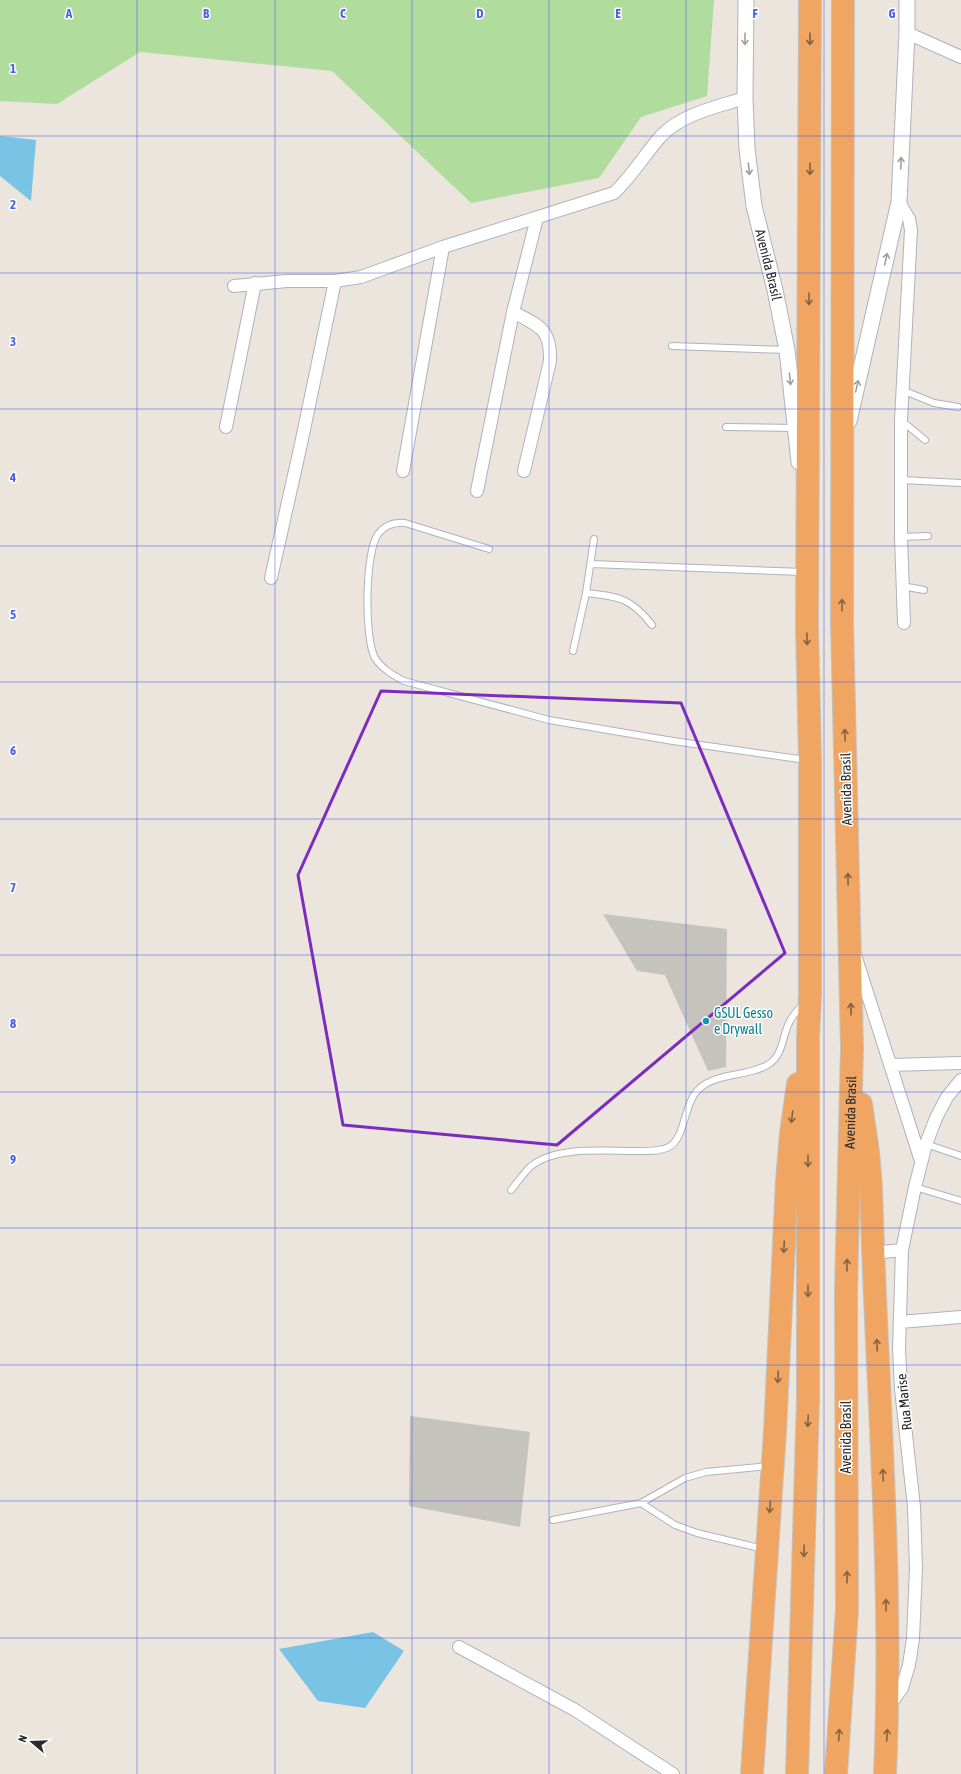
<svg xmlns="http://www.w3.org/2000/svg" width="961" height="1774" viewBox="0 0 961 1774" font-family="'Asap Condensed',sans-serif">
<style>
.green{fill:#b0dd9e}
.water{fill:#79c3e4}
.building{fill:#c6c2bc}
.lines{fill:none;stroke-linecap:round;stroke-linejoin:round}
.service-casing{stroke:#b0b2bc;stroke-width:8}
.minor-casing{stroke:#b0b2bc;stroke-width:14}
.tertiary-casing{stroke:#b0b2bc;stroke-width:17}
.motorway-casing{stroke:#c3c3c3;stroke-width:24}
.service{stroke:#fff;stroke-width:6}
.minor{stroke:#fff;stroke-width:12}
.tertiary{stroke:#fff;stroke-width:15}
.motorway{stroke:#f0a662;stroke-width:22}
.oneway{stroke:#9f9f9f}
.oneway2{stroke:#836243}
.marked{fill:none;stroke:#7b2cbf;stroke-width:3;stroke-linejoin:round}
.grid{fill:none;stroke:#4a61ea;stroke-width:1;stroke-opacity:0.55}
.culture-dot{fill:#0f9aa8;stroke:#fff;stroke-width:1.5}
.labels{text-anchor:middle;dominant-baseline:central;stroke-width:3;stroke-linejoin:round;paint-order:stroke}
.street-label{font-size:14px;fill:#2a2a2a;stroke:#fff}
.culture-label{font-size:14px;fill:#0d838f;stroke:#fff;text-anchor:start}
.grid-label{font-size:13px;text-anchor:middle;font-weight:bold;fill:#4a61ea;stroke:#fff;stroke-width:3;stroke-linejoin:round;paint-order:stroke}
</style>
<rect width="100%" height="100%" fill="#ebe5dd"/>
<path class="green" d="M0,0H714L707,96L641,117L599,178L471,203L332,71L140,52L57,104L0,101Z"/>
<path class="water" d="M0,136L36,140L31,201L0,176Z
M373,1632L404,1651L365,1708L318,1701L279,1649Z"/>
<path class="building" d="M603,914L727,929L726,1067L708,1071L665,975L637,971Z
M410,1416L530,1432L520,1527L409,1506Z"/>
<g class="lines">
<g class="service-casing">
<path id="service" d="M672,346L787,350
M902,390L934,403L958,407
M902,421L925,440
M726,427L795,428
M901,480L961,483
M901,537L928,536
M489,549L405,523C394,522 385,525 378,534C365,552 364,638 375,658C382,669 393,675 404,681L549,720L673,741L806,760
M591,564L804,572
M902,586L924,590
M586,593C619,597 630,597 652,625
M573,651L586,593L594,539
M926,1144L961,1156
M915,1187L961,1201
M511,1190C517,1183 523,1174 530,1167C554,1146 603,1151 633,1151C644,1151 659,1152 669,1147C685,1139 684,1102 699,1089C717,1072 749,1077 769,1064C784,1054 782,1035 790,1021C793,1015 798,1010 803,1004
M641,1503L675,1525L697,1533L764,1549
M553,1520L641,1503L685,1478L706,1472L769,1466"/>
</g>
<g class="minor-casing">
<path id="minor" d="M907,33L961,57
M899,202L909,219L911,230L901,420V537L904,623
M234,286L287,281H335L361,277L443,247L614,193C632,176 645,154 661,136C682,114 716,107 745,98
M513,312C539,326 551,328 550,361L524,471
M226,427L255,283
M403,471L443,247
M477,491L513,312L537,218
M271,578L301,444L335,281
M856,958L921,1161
M890,1065L961,1063
M873,1253L902,1250
M900,1322L961,1317
M459,1647L575,1710L673,1774
M889,1706L902,1688L909,1665L913,1639L916,1568L914,1507L901,1389L899,1349L902,1250L915,1187L926,1144L936,1118L947,1097L961,1080"/>
</g>
<g class="tertiary-casing">
<g id="tertiary">
<path id="s1" d="M746,0L745,98L747,149L754,206L775,290L787,350L799,462"/>
<path d="M849,421L899,202L907,33V0"/>
</g>
</g>
<g class="motorway-casing">
<g id="motorway">
<path d="M861,1104L868,1152L871,1186C876,1381 894,1578 885,1774"/>
<path d="M752,1774L775,1431L787,1181L791,1133L798,1084"/>
<path d="M797,1774L808,1399V1038L810,995V760L807,625L810,0"/>
<path id="s2" d="M836,1774L847,1609L846,1290L852,1048L842,623L843,0"/>
</g>
</g>
<use href="#service" class="service"/>
<use href="#minor" class="minor"/>
<use href="#tertiary" class="tertiary"/>
<use href="#motorway" class="motorway"/>
</g>
<defs><path id="oneway-shaft" d="M-6 0H5M1.5-3L5.5 0L1.5 3" fill="none" stroke-width="1.6" stroke-linecap="round" stroke-linejoin="round"/></defs>
<g class="oneway">
<use href="#oneway-shaft" transform="translate(745 39) rotate(91)"/>
<use href="#oneway-shaft" transform="translate(901 163) rotate(-88)"/>
<use href="#oneway-shaft" transform="translate(749 169) rotate(83)"/>
<use href="#oneway-shaft" transform="translate(886 259) rotate(-77)"/>
<use href="#oneway-shaft" transform="translate(790 379) rotate(84)"/>
<use href="#oneway-shaft" transform="translate(857 386) rotate(-77)"/>
</g>
<g class="oneway2">
<use href="#oneway-shaft" transform="translate(810 39) rotate(90)"/>
<use href="#oneway-shaft" transform="translate(810 169) rotate(90)"/>
<use href="#oneway-shaft" transform="translate(809 299) rotate(90)"/>
<use href="#oneway-shaft" transform="translate(842 605) rotate(-90)"/>
<use href="#oneway-shaft" transform="translate(807 639) rotate(89)"/>
<use href="#oneway-shaft" transform="translate(845 735) rotate(-91)"/>
<use href="#oneway-shaft" transform="translate(848 879) rotate(-91)"/>
<use href="#oneway-shaft" transform="translate(851 1009) rotate(-91)"/>
<use href="#oneway-shaft" transform="translate(792 1117) rotate(97)"/>
<use href="#oneway-shaft" transform="translate(808 1161) rotate(90)"/>
<use href="#oneway-shaft" transform="translate(784 1247) rotate(93)"/>
<use href="#oneway-shaft" transform="translate(847 1265) rotate(-89)"/>
<use href="#oneway-shaft" transform="translate(808 1291) rotate(90)"/>
<use href="#oneway-shaft" transform="translate(877 1345) rotate(-93)"/>
<use href="#oneway-shaft" transform="translate(778 1377) rotate(93)"/>
<use href="#oneway-shaft" transform="translate(808 1421) rotate(92)"/>
<use href="#oneway-shaft" transform="translate(883 1475) rotate(-93)"/>
<use href="#oneway-shaft" transform="translate(770 1507) rotate(94)"/>
<use href="#oneway-shaft" transform="translate(804 1551) rotate(92)"/>
<use href="#oneway-shaft" transform="translate(847 1577) rotate(-90)"/>
<use href="#oneway-shaft" transform="translate(886 1605) rotate(-91)"/>
<use href="#oneway-shaft" transform="translate(839 1735) rotate(-86)"/>
<use href="#oneway-shaft" transform="translate(887 1735) rotate(-87)"/>
</g>
<path class="marked" d="M381,691L681,703L785,953L557,1145L343,1125L298,875Z"/>
<path class="grid" d="M137,0V1774M275,0V1774M412,0V1774M549,0V1774M686,0V1774M824,0V1774M0,136H961M0,273H961M0,409H961M0,546H961M0,682H961M0,819H961M0,955H961M0,1092H961M0,1228H961M0,1365H961M0,1501H961M0,1638H961"/>
<circle class="culture-dot" cx="706" cy="1021" r="4"/>
<g class="labels">
<g class="street-label">
<text stroke="none"><textPath href="#s1" startOffset="267">Avenida Brasil</textPath></text>
<text transform="translate(846 789) rotate(-91)">Avenida Brasil</text>
<text stroke="none"><textPath href="#s2" startOffset="662">Avenida Brasil</textPath></text>
<text transform="translate(904 1402) rotate(-96)">Rua Marise</text>
<text transform="translate(846 1437) rotate(-90)">Avenida Brasil</text>
</g>
<g class="culture-label">
<text x="714" y="1013">GSUL Gesso<tspan x="714" dy="16">e Drywall</tspan></text>
</g>
</g>
<g class="grid-label">
<text x="69" y="18">A</text>
<text x="206" y="18">B</text>
<text x="343" y="18">C</text>
<text x="480" y="18">D</text>
<text x="618" y="18">E</text>
<text x="755" y="18">F</text>
<text x="892" y="18">G</text>
<text x="13" y="73">1</text>
<text x="13" y="209">2</text>
<text x="13" y="346">3</text>
<text x="13" y="482">4</text>
<text x="13" y="619">5</text>
<text x="13" y="755">6</text>
<text x="13" y="892">7</text>
<text x="13" y="1028">8</text>
<text x="13" y="1164">9</text>
</g>
<g transform="translate(32 1742) rotate(289)" stroke="#ffffff" stroke-width="3" paint-order="stroke">
<path d="M0-3L7 15L0 10L-7 15Z" fill="#2a2a2a"/>
<text y="-6" font-size="11" font-weight="bold" text-anchor="middle" fill="#2a2a2a">N</text>
</g>
</svg>
